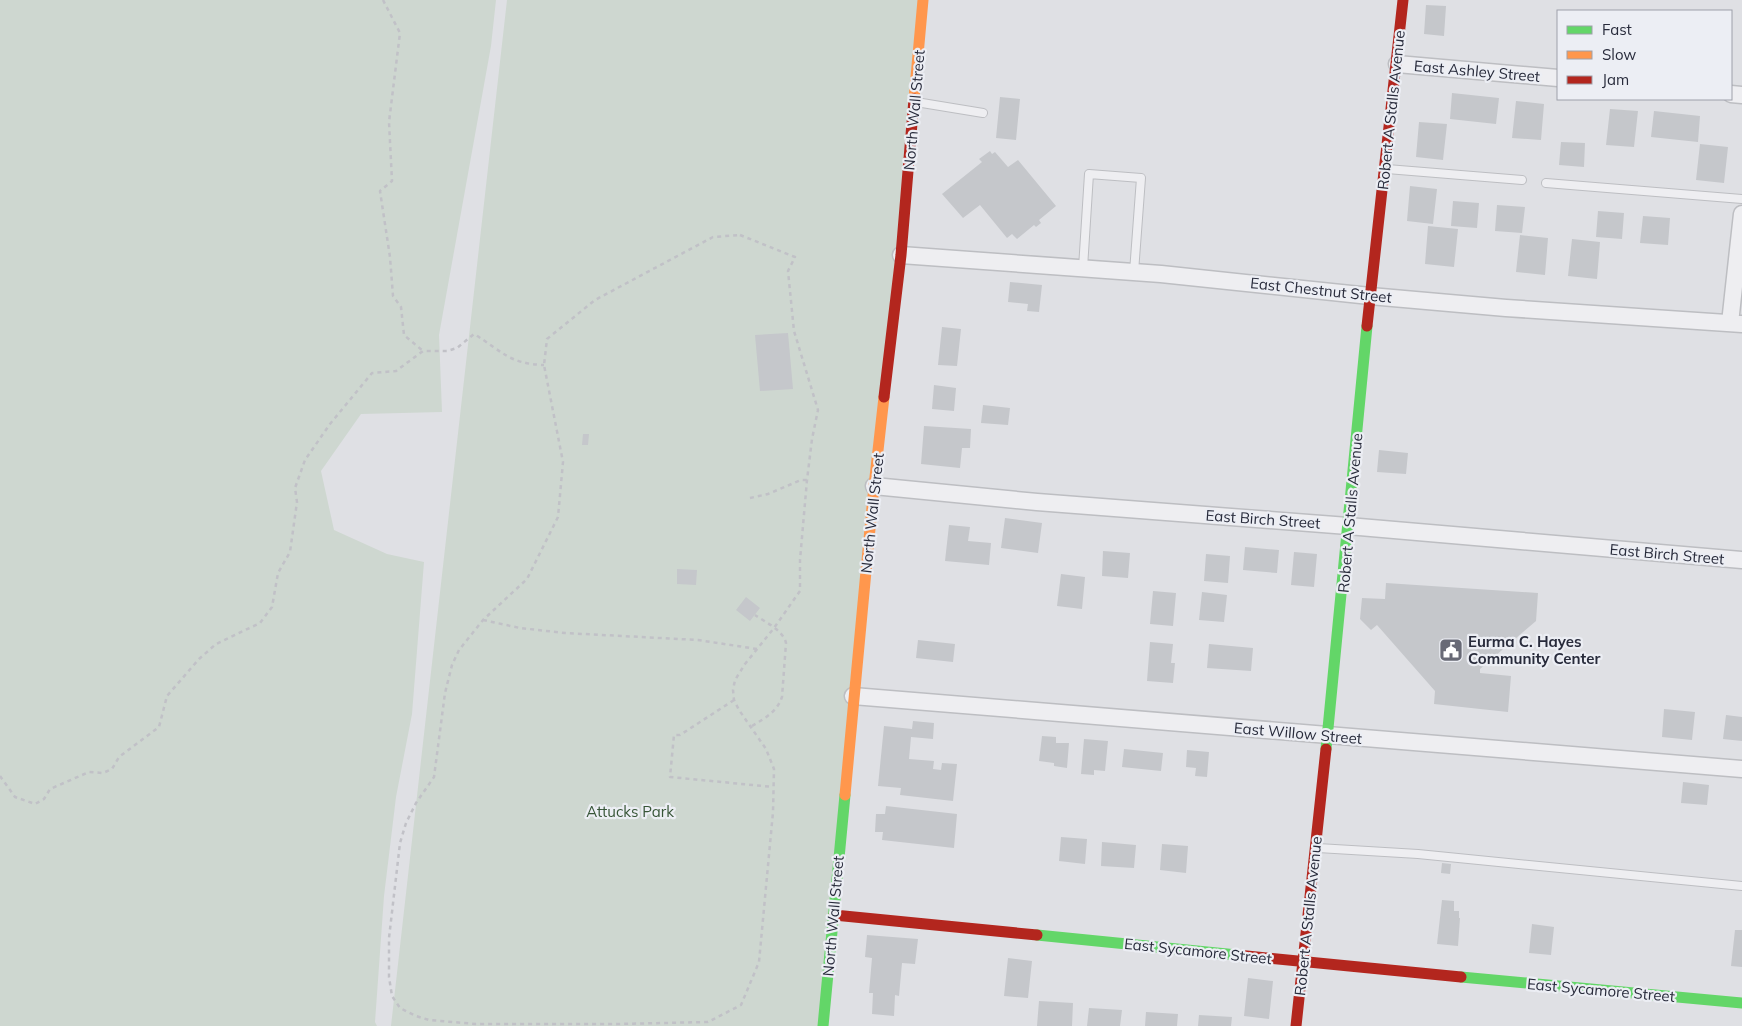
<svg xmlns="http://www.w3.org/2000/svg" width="1742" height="1026" viewBox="0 0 1742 1026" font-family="Mulish,sans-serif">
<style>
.green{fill:#ced7d0}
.building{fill:#c5c7cb}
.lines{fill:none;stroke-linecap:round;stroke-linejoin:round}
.lane-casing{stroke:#bdbec2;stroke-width:10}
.street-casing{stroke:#bdbec2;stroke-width:19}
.path{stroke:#c1c1c7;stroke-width:2.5;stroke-dasharray:4 4;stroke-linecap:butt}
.lane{stroke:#eeeef1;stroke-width:8}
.street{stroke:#eeeef1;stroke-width:16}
.fast{stroke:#63d668;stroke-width:11}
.slow{stroke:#ff974d;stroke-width:11}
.jam{stroke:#b3261e;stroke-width:11}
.labels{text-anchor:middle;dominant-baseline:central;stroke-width:4.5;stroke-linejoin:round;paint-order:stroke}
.street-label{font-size:15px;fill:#282b3b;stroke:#eceef4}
.poi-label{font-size:15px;font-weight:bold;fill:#282b3b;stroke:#eceef4;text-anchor:start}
.park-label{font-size:15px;fill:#375537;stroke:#eceef4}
</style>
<rect width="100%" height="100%" fill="#dfe0e4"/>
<path class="green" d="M0,0H496L491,46L439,335L442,412L361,414L321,471L334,530L387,554L424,562L412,714L396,797L384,896L375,1022L377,1026H0Z
M507,0H927L823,1026H391Z"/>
<path class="building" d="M1426,5L1446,6L1444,36L1424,34Z
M1452,93L1499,98L1496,124L1450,119Z
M1000,97L1020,99L1016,140L996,138Z
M1516,101L1544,104L1541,140L1512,138Z
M1610,109L1638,111L1634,147L1606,145Z
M1654,111L1700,116L1698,142L1651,137Z
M1419,122L1447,124L1443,160L1416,157Z
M1561,142L1585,143L1584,167L1559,165Z
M1700,144L1728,147L1724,183L1696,180Z
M990,151L992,154L995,152L1008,167L1018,160L1056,206L1039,220L1041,223L1036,227L1034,225L1017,239L1012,234L1007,238L980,205L963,218L942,194L982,162L979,159Z
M1410,186L1437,189L1433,224L1407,221Z
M1453,201L1479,203L1477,228L1451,226Z
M1497,205L1525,207L1522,233L1495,231Z
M1598,211L1624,213L1622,239L1596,237Z
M1643,216L1670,218L1668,245L1640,243Z
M1428,226L1458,229L1454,267L1425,264Z
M1520,235L1548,238L1545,275L1516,272Z
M1572,239L1600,242L1597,279L1568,276Z
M1010,282L1042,285L1039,312L1027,311L1028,304L1008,302Z
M942,327L961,329L957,366L938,365Z
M788,333L793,389L760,391L755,335Z
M934,385L956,388L954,411L932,409Z
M983,405L1010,408L1008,425L981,423Z
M924,426L971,429L970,448H962L960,468L921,464Z
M583,434H589L588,445H582Z
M1379,450L1408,453L1406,474L1377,472Z
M1005,518L1042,523L1038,553L1001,548Z
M949,525L970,527L968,541L991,543L989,565L945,561Z
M1245,547L1279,550L1277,573L1243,570Z
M1103,551L1130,553L1128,578L1102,576Z
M1294,552L1317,554L1314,587L1291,585Z
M1206,554L1230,556L1228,583L1204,581Z
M677,569L697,570L696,585L677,584Z
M1061,574L1085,577L1082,609L1057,606Z
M1386,583L1538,593L1536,621L1480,669V673L1511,676L1508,712L1434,704L1435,691L1377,625L1371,630L1360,619L1362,598L1385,599Z
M1153,591L1176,593L1173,626L1150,624Z
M1202,592L1227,595L1224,622L1199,620Z
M746,597L760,608L750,621L736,610Z
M918,640L955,644L953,662L916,658Z
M1150,642L1173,644L1171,663H1175L1173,683L1147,681Z
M1209,644L1253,648L1251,671L1207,668Z
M1664,709L1695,712L1692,740L1662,737Z
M1726,715L1742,717V741L1723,739Z
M913,721L934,723L933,739L911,737L909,759L934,761L933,769L941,770L942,763L957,764L953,801L900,795L901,788L878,786L884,726L912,729Z
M1042,736L1056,737V743H1069L1067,768L1054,766V763L1039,761Z
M1084,739L1108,741L1105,771L1094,770V775L1081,774Z
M1124,749L1163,753L1161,771L1122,767Z
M1187,750L1209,752L1207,777L1195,776L1196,768L1186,767Z
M1683,782L1709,785L1707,805L1681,803Z
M886,806L957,814L954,848L882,840L883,832H875L876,814H885Z
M1061,837L1087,839L1085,864L1059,861Z
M1102,842L1136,845L1134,868L1101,866Z
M1162,844L1188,846L1186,873L1160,870Z
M1442,863L1451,864L1450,874L1441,873Z
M1442,900L1454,901V911H1459V918H1460L1458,946L1437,944Z
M1532,924L1554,927L1551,955L1529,953Z
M1735,930H1742V967L1731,966Z
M867,935L918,939L915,964L902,963L899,996L895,995L894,1016L872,1014L873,993H869L872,958L865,957Z
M1008,958L1032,961L1028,998L1004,996Z
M1248,978L1273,981L1269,1019L1244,1016Z
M1039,1001L1073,1003L1072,1026H1037Z
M1089,1008L1122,1010L1120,1026H1087Z
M1146,1012L1178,1014L1177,1026H1145Z
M1199,1015L1232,1017L1231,1026H1198Z"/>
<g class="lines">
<g class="lane-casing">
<path id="lane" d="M916,102L983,113
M1387,169L1522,180
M1546,183L1742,199
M1083,268L1089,174L1141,178L1134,272
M1318,848L1418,854L1742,886"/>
</g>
<g class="street-casing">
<path id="street" d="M1397,64L1558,78
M1731,94L1742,95
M901,255L1161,274L1370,296L1506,308L1742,324
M1730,323L1742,214
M874,486L1037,502L1348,526L1742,560
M853,696L1742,769"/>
</g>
<path class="path" d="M383,0L400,33L389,122L392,181L380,191L390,257L393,296L401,307L404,335L423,351
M740,235L795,257L788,271L794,331L818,410L812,439L807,480L800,560V591L774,628L745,664L735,680L733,690L734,700L739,710L766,749L774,769L773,812L759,962L741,1005L708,1022L618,1024H476L429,1020L416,1016L400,1008L392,996L389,977V938L400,843L406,823L416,803L434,777L445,693L452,665L459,650L483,620L527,579L558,517L563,462L544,365L547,339L595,300L713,237Z
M750,498L768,494L801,480H807
M483,620L520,628L565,633L698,640L757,649
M734,700L680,735H674L670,777L773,787
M752,726C765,718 777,712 782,697L786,643C783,630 765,622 755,615
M0,776L15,797L35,804L44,799L50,789L89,772L103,773L112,769L119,757L159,727L167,696L199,659L216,644L260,623L272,607L278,573L290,552L297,502L295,488L305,460L330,424L372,373L396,371L423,351H447L457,348L474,334C502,351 509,364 544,365"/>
<use href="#lane" class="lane"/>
<use href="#street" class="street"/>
<path class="fast" d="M1326,749L1367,326
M1037,935L1237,955
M1461,977L1742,1003
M823,1026L845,795"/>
<path class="slow" d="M914,99L923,0
M845,795L874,486L884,397"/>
<path class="jam" d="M1367,326L1403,0
M884,397L901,255L914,99
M834,915L1037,935
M1237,955L1461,977
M1296,1026L1326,749"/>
</g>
<defs>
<g id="civic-square" transform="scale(1.25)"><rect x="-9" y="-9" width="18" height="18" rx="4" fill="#686a76" stroke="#eceef4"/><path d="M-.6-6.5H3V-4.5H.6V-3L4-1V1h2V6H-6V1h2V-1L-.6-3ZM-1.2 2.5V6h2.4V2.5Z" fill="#fff"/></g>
</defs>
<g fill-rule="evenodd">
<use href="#civic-square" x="1451" y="650"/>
</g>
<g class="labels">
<g class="street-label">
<text transform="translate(1477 71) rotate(5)">East Ashley Street</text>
<text transform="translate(914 110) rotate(-85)">North Wall Street</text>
<text transform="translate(1391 110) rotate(-84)">Robert A Stalls Avenue</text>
<text transform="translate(1321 290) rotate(6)">East Chestnut Street</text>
<text transform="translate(872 513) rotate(-84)">North Wall Street</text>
<text transform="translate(1350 513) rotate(-85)">Robert A Stalls Avenue</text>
<text transform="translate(1263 519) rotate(4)">East Birch Street</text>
<text transform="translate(1667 554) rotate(5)">East Birch Street</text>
<text transform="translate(1298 733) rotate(5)">East Willow Street</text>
<text transform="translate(833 916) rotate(-85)">North Wall Street</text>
<text transform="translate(1308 916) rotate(-84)">Robert A Stalls Avenue</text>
<text transform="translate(1198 951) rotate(6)">East Sycamore Street</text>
<text transform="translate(1601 990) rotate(5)">East Sycamore Street</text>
</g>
<g class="poi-label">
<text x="1468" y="641">Eurma C. Hayes<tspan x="1468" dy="17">Community Center</tspan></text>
</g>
<g class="park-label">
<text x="630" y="811">Attucks Park</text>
</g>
</g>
<rect x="1557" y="10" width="175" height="90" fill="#eceef4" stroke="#9ea0aa"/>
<rect x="1567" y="26" width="25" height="8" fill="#63d668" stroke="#9ea0aa"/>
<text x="1602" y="35" font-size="15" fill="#282b3b">Fast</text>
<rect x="1567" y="51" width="25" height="8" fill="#ff974d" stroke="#9ea0aa"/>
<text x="1602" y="60" font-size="15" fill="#282b3b">Slow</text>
<rect x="1567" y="76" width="25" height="8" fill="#b3261e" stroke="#9ea0aa"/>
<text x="1602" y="85" font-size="15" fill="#282b3b">Jam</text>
</svg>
